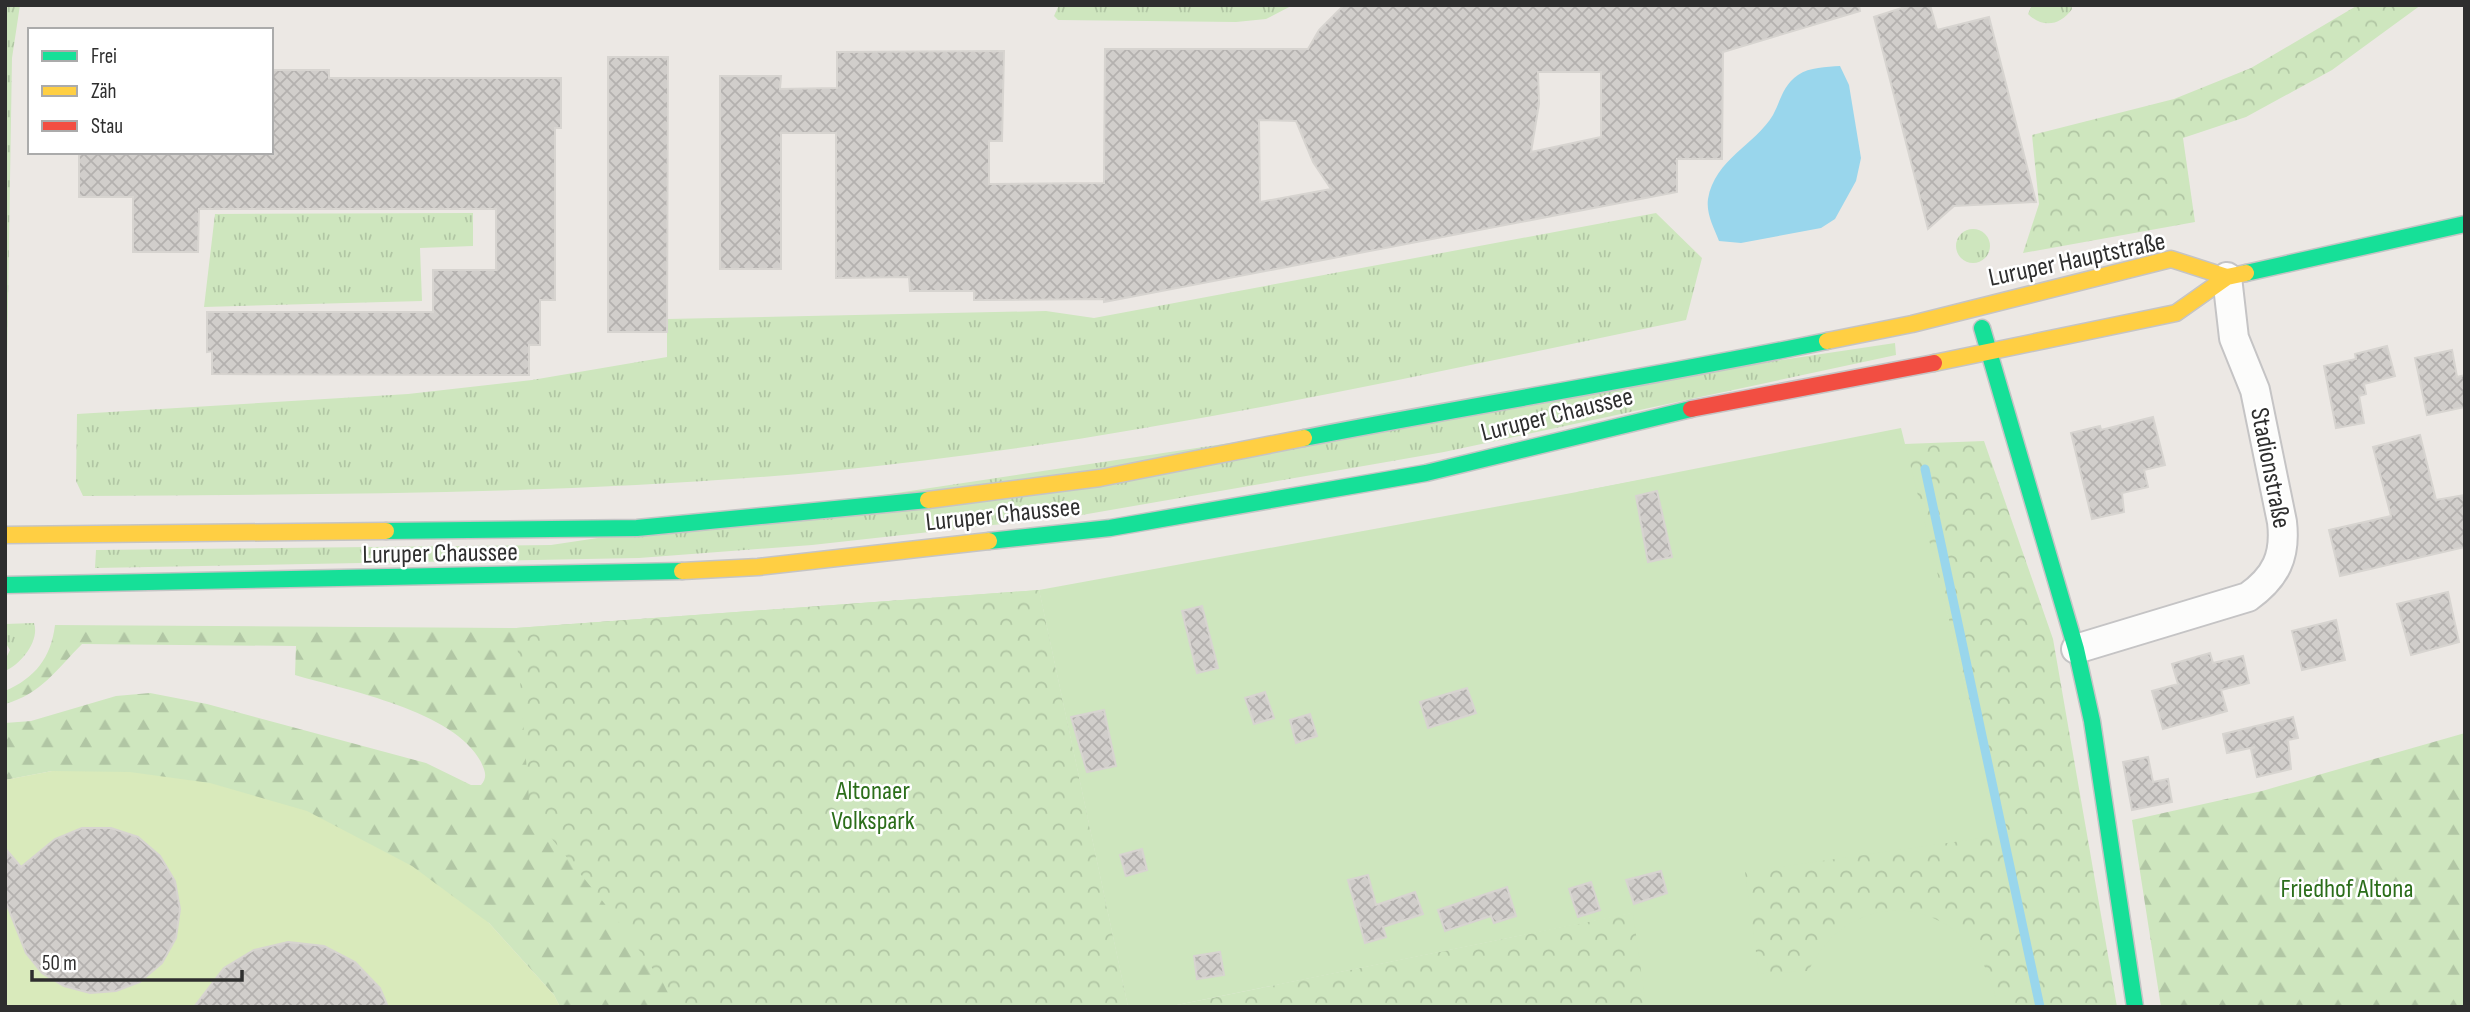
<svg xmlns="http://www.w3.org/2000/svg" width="2470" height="1012" viewBox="0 0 2470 1012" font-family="'Sofia Sans Condensed',sans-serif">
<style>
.grass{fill:url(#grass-tufts)}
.forest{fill:url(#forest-firs)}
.park{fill:url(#park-crowns)}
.garden{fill:#cee6be}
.pitch{fill:#d9eabb}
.water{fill:#99d6ec}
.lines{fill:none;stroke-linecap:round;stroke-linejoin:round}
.stream{stroke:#99d6ec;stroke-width:9}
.building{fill:url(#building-cross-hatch);stroke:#d7d4d0;stroke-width:2;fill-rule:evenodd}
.street-casing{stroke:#c5c4c5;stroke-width:32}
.fast-casing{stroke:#c5c4c5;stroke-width:19}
.slow-casing{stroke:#c5c4c5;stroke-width:19}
.jam-casing{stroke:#c5c4c5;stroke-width:19}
.street{stroke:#fcfcfb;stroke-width:28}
.fast{stroke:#16e098;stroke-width:16}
.slow{stroke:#ffcf43;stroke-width:16}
.jam{stroke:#f24e42;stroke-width:16}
.labels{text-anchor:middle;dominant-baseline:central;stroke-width:5;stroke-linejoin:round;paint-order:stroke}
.street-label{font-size:26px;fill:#2e2e2e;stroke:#fff}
.park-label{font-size:26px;fill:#2c6e1b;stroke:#fff}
</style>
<defs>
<pattern id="grass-tufts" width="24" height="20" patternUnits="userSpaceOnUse" patternTransform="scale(1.75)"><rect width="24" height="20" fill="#cee6be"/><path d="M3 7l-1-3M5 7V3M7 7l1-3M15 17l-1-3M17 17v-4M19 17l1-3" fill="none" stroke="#b1c6a4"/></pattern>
<pattern id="forest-firs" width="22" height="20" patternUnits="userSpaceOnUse" patternTransform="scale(1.75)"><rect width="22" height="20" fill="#cee6be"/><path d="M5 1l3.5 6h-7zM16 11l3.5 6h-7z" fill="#b1c6a4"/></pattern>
<pattern id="park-crowns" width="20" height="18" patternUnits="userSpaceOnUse" patternTransform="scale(1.75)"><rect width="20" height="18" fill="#cee6be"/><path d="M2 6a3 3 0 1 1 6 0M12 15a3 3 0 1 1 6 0" fill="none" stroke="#b1c6a4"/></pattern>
<pattern id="building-cross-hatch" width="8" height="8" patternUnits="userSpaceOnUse" patternTransform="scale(1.75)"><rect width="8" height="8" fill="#d1cecb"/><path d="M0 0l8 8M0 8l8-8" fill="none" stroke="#b4b1af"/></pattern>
</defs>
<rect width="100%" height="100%" fill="#ece8e4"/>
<path class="grass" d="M5,5H20L12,58L5,486Z
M1059,5H1293L1266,19L1236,22L1058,20L1054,16Z
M2032,5H2071L2072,9C2061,25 2043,29 2028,14Z
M473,213V246L420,248L422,301L204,307L215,214Z
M1656,213L1702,258L1686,320C1403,379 1119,443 830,471C582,495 333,494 83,496L76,481L77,414L408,394L532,380L667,357V319L1046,311L1094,318Z
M1956 246a17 17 0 1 1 34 0a17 17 0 1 1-34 0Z
M1895,343L1896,355L1444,452L1076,516L812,545L639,558L95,568L96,550L551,545Z
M34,623C40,641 21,664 5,671V660L10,650L5,642V624Z"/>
<path class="forest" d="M1039,590L1128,1007H560L554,995L489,923L52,771L5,780V723L31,721L116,696L150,693L207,704L426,763L471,785H481C488,777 485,771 481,762C455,711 346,690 295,675L296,646L82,644C57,669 41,694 5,704V691C35,678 51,658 55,625L516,628Z
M2465,733V1007H2161L2132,820L2262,791Z"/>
<path class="park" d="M2358,5H2421L2332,70L2246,117L2183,138L2195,222L2023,253L2039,204L2032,135L2174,99L2251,68Z
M1984,441L2053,639L2117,1007H1167L1675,904L1577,492L1656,477L2003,835L1904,444Z
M1039,590L1128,1007H675L663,983L613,914L530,812L516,628Z"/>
<path class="garden" d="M1901,428L2003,835L1745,872L1759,974L1808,971C1819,952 1831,934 1851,923C1917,886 1990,937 1997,1007H1646L1633,913L1167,1007H1128L1039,590L1577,492Z"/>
<path class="pitch" d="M52,771L130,772L210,783L307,811L412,866L489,923L554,995L560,1007H5V780Z"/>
<path class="water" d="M1840,66L1849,85L1861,158L1856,181L1835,219L1821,228L1741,243L1719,241C1714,228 1706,214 1708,199C1715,159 1755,145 1773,115C1781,100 1783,85 1798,75C1810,67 1826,67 1840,66Z"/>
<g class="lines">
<path class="stream" d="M1925,469L2040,1007"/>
</g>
<path class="building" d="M1344,5H1859L1860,11L1723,52L1722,159H1677V192L1104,302V299L974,300V291H910L909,277L836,278V133H781V269H720V76H781L780,89L837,88V52L1004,51L1002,141H989V184L1104,183L1105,49H1308L1319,30ZM1538,72H1601V137L1531,152L1539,104ZM1259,120L1296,121L1313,162L1331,189L1260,202Z
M1911,5H1930L1937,30L1989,17L2036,202L1954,206L1928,229L1874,17Z
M608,57H668L667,332H608Z
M271,70H329V78H561V128H555V300H540V345H529V375L212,374V351L207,352V312H433V270H496V209H199L198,252H133V197H79V152H271Z
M2387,346L2395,376L2364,384L2366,394L2359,396L2364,423L2336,428L2324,366L2356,359L2355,354Z
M2452,350L2457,377L2465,375V407L2427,415L2415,358Z
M2153,417L2165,465L2144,470L2148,487L2122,493L2124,512L2092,519L2071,433L2100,426L2101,430Z
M2420,435L2436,500L2465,495V547L2340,576L2329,530L2391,516L2373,447Z
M1657,491L1672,557L1648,562L1636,496Z
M2448,592L2459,642L2411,655L2397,604Z
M1202,606L1218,668L1197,673L1182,611Z
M2336,620L2345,660L2302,670L2292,631Z
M2210,653L2213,663L2243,656L2249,683L2221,690L2227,711L2163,729L2152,691L2178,684L2172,664Z
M1467,688L1476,713L1428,728L1420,702Z
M1265,692L1274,718L1254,724L1245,698Z
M1104,710L1116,766L1087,772L1071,717Z
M1310,714L1317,736L1296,743L1290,720Z
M2293,717L2298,738L2288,740L2291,769L2257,777L2251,749L2255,747L2227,753L2223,734Z
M2148,757L2153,782L2168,779L2172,802L2132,810L2123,762Z
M82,828H111L138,837L160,856L175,881L180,909L176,938L162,963L140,982L116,991L90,993L64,986L42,973L26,953L5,900V848L21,867L55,839Z
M1142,849L1147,870L1126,876L1120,855Z
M1661,871L1667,893L1634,904L1626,880Z
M1368,875L1376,905L1415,892L1423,914L1383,927L1386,937L1365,943L1348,880Z
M1591,882L1600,910L1578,917L1569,889Z
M1507,887L1516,916L1494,923L1491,916L1445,931L1438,910Z
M288,942L324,946L355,962L380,988L388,1007H194L224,968L254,950Z
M1220,952L1224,975L1197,979L1194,956Z"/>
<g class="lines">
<g class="street-casing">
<path id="street" d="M2076,649L2248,597C2276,577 2286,556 2282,522L2255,390L2234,338L2227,277"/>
</g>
<g class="fast-casing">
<path id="fast" d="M2246,273L2465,224
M1982,328L2076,649L2092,721L2135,1007
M1304,438C1478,404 1653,377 1827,341
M386,531L637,528L928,500
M989,541L1110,528L1426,473L1691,409
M5,585L682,571"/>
</g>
<g class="slow-casing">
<path id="slow" d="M1827,341L1912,324L2171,259L2227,277
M1934,363L2176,313L2227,277L2246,273
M928,500L1100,478L1304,438
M5,535L386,531
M682,571L758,567L989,541"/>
</g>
<g class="jam-casing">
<path id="jam" d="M1691,409L1934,363"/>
</g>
<use href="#street" class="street"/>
<use href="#fast" class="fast"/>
<use href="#slow" class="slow"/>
<use href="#jam" class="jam"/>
</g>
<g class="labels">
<g class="street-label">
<text transform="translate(2077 260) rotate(-12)">Luruper Hauptstraße</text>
<text transform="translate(1557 415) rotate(-14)">Luruper Chaussee</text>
<text transform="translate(2270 468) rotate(79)">Stadionstraße</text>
<text transform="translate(1003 515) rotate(-6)">Luruper Chaussee</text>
<text transform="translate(440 554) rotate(-1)">Luruper Chaussee</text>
</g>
<g class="park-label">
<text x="873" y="791">Altonaer<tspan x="873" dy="30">Volkspark</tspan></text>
<text x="2347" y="889">Friedhof Altona</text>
</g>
</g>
<rect width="2470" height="1012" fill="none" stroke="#2e2e2e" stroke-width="14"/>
<rect x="28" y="28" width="245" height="126" fill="#ffffff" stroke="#ababab" stroke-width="2"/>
<rect x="42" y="51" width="35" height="10" fill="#16e098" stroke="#ababab" stroke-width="2"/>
<text x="91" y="63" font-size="21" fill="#2e2e2e">Frei</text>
<rect x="42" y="86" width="35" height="10" fill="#ffcf43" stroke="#ababab" stroke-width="2"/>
<text x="91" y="98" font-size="21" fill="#2e2e2e">Zäh</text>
<rect x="42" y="121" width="35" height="10" fill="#f24e42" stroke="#ababab" stroke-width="2"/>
<text x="91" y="133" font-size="21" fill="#2e2e2e">Stau</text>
<path d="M32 970v10h210v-10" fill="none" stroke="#2e2e2e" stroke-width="3.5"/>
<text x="42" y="970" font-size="21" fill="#2e2e2e" stroke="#ffffff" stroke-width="5" paint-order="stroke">50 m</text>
</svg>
